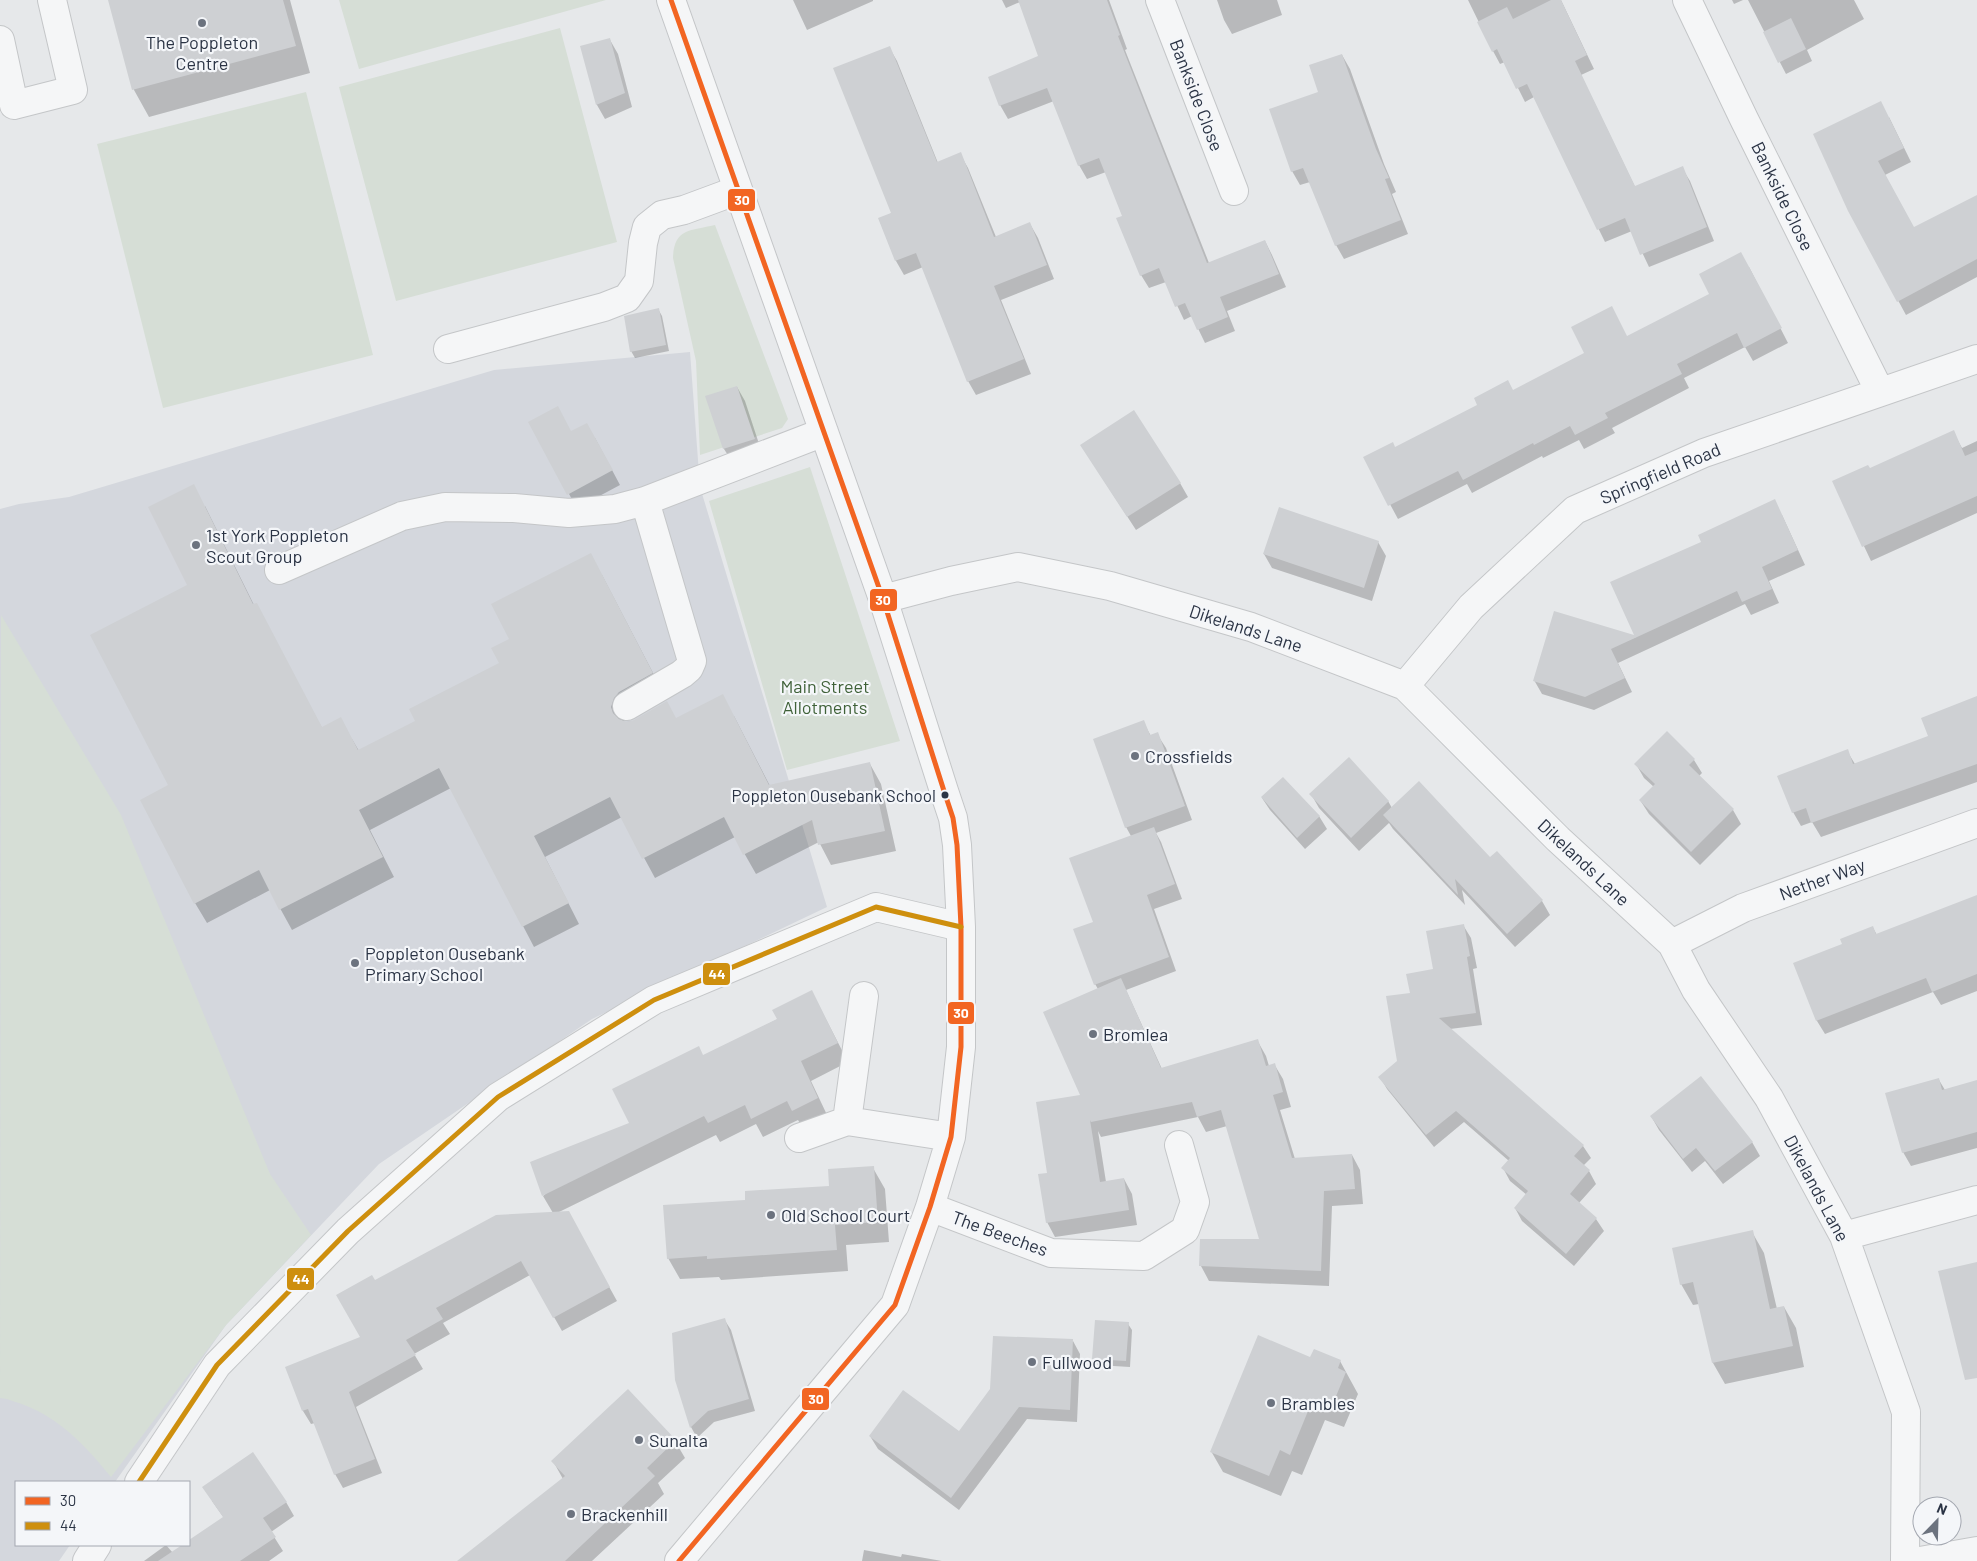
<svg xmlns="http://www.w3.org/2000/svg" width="1977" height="1561" viewBox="0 0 1977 1561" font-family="Barlow,sans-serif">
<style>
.built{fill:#d4d7dd}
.green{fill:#d6ded6}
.shadow{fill:#0003}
.building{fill:#ced0d3}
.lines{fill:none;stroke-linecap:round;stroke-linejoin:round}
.minor-casing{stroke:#c4c6c8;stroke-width:30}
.minor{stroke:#f5f6f7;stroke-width:28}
.bus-1-casing{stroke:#f4f6f9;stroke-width:9}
.bus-2-casing{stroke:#f4f6f9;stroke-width:9}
.bus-1{stroke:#f26522;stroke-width:5}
.bus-2{stroke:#ce8f0e;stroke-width:5}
.poi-dot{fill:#6c737f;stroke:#f4f6f9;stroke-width:2}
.bus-dot{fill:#2b3445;stroke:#f4f6f9;stroke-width:2}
.labels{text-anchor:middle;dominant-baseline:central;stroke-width:4.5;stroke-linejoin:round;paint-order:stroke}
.bus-label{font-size:17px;fill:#2b3445;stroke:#f4f6f9;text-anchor:end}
.poi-label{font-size:18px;fill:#2b3445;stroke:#f4f6f9;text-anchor:start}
.street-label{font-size:18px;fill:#2b3445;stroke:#f4f6f9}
.park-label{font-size:18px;fill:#3f6138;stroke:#f4f6f9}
.line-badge{stroke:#f4f6f9;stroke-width:2}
.badge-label{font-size:14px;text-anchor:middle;font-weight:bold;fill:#fff}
</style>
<rect width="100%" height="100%" fill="#e6e8ea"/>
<path class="built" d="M690,352L700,487L827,907L592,1019L379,1164L226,1325L115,1482H16V1545H70L59,1561H0V509L19,504L69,497L494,370Z"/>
<path class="green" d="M339,0H606L359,69Z
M560,28L617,242L396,301L339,87Z
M306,92L373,355L163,408L97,144Z
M715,225L788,419L782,428L700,455L696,361L673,258C674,228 690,231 715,225Z
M810,467L900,741L787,770L709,501Z
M1,615L121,815L270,1174L311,1235L226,1325L111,1477C86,1446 58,1416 19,1403C12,1401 6,1398 0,1398Z"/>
<path class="shadow" d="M109,0H290L310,73L149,117L134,90Z
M793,0H873V1L807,30Z
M1002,0H1109L1127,49L1125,50L1209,263L1265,241L1272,255L1286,287L1227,311L1235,331L1205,343L1192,316L1184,320L1166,282L1149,288L1141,275L1123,217L1106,172L1087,179L1079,165L1054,101L1008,119L1000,105L1040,57L1020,2L1006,8Z
M1217,0H1277L1282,15L1232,34L1224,20Z
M1468,0H1561L1594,69L1581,75L1635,187L1682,168L1690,181L1714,241L1649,267L1632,231L1605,242L1534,97L1525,102L1505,62L1500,64L1493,51Z
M1732,0H1743L1734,4Z
M1748,0H1854L1864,19L1807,50L1812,61L1786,74Z
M610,40L618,54L632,107L605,119L597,105L582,47Z
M889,47L897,61L938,163L960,154L968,168L996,237L1030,224L1038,238L1054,279L1001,300L1031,374L976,395L968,381L923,267L904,275L896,261L879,219L892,213Z
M1342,55L1350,69L1384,164L1396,192L1392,194L1408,234L1344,259L1336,245L1310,182L1300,185L1292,171L1320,93Z
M1889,117L1911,162L1885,175L1914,229L1977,196V277L1906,315L1849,210Z
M1749,267L1788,343L1753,361L1745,347L1684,378L1689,388L1612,428L1615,433L1584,449L1579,440L1543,458L1542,456L1472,493L1467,484L1398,519L1365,458L1395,448L1627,338L1711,295Z
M658,309L662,316L669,351L635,358L631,351Z
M737,387L745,401L762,453L733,463L724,449L707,397Z
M571,432L595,438L620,485L577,508L569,494Z
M1953,432L1962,448L1977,441V513L1871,561L1834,482L1870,470Z
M1090,459L1180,483L1188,497L1136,530Z
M205,506L254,605L322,728L352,739L359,751L417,722L500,664L511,639L602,575L664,694L625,718L624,722L734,716L770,786L870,764L881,784L896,851L831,865L819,842L756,874L735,837L655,878L622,817L545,857L579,924L534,947L451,788L370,830L394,877L292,930L270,890L207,923L195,903L170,786L189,586Z
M1782,515L1805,565L1769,581L1779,603L1751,615L1745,604L1618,663L1632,692L1594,710L1542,694L1534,680L1636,637Z
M1378,542L1386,556L1372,601L1272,568L1264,554Z
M1977,698V782L1821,837L1812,822L1801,826L1793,812L1847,751L1855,764L1930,737Z
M1143,722L1151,736L1157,734L1166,748L1192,820L1156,833L1161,842L1182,899L1154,909L1176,971L1126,990L1162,1069L1257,1040L1266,1056L1269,1066L1274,1064L1283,1079L1291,1107L1280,1110L1295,1159L1352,1155L1360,1170L1363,1204L1332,1206L1329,1286L1209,1281L1201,1266L1261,1241L1227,1126L1206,1132L1198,1117L1101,1137L1098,1131L1106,1182L1124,1179L1132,1194L1137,1225L1055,1237L1047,1222L1048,1174L1081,1096L1098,989L1095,984V922L1131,836L1126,827Z
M1694,760L1702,773L1699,776L1733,810L1741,824L1700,865L1649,814L1640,800L1654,787L1644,778L1636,764Z
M1311,794L1388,801L1392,808L1490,858L1542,901L1550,915L1515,947L1462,890L1465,905L1393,829L1389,823L1359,851L1319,808Z
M1262,798L1319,816L1327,829L1305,849L1270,810Z
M1977,896V991L1941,1005L1933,992L1825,1034L1817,1021L1795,964L1844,945L1873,928L1877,935Z
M1463,925L1471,938L1477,968L1473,969L1482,1025L1450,1029L1583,1146L1591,1158L1583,1166L1589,1171L1596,1184L1579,1203L1596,1219L1604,1231L1574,1266L1522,1221L1515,1208L1527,1195L1510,1181L1503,1168L1509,1161L1464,1122L1434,1147L1387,1089L1380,1077L1398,1062L1411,994L1434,970Z
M812,992L848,1062L811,1081L828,1117L804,1130L798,1120L763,1137L756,1124L720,1142L716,1135L557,1213L575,1225L617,1301L562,1331L530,1275L443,1323L450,1334L414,1354L423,1369L356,1407L382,1473L343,1488L335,1474L315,1423L311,1424L303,1411L287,1368L362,1338L375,1281L553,1213L543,1196L631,1124L703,1056L778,1019Z
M1939,1080L1945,1090L1977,1081V1148L1911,1166L1903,1152Z
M1651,1116L1752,1142L1760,1156L1723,1184L1705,1161L1692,1172L1659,1130Z
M873,1168L885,1189L889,1242L846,1245L848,1271L721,1280L719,1277L680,1279L668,1258L747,1201L830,1187Z
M1752,1232L1764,1253L1777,1309L1784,1307L1796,1328L1804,1367L1725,1384L1713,1363L1699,1304L1693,1305L1681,1284Z
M724,1319L731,1330L755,1411L714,1422L697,1438L691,1427L676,1380Z
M1128,1324L1132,1330L1130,1367L1097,1365L1094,1359Z
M1073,1341L1080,1354L1077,1422L1027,1419L959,1510L878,1449L870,1436L959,1433Z
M1314,1350L1340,1361L1358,1394L1344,1427L1325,1420L1302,1475L1292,1471L1281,1496L1223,1472L1211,1451L1311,1358Z
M628,1391L675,1441L685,1458L658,1483L664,1494L592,1561H485L563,1479L553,1461Z
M212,1501L286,1502L294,1516L271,1532L283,1551L269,1561H144L166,1545L173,1553L185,1545H189V1542L224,1518Z
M864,1550L901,1557L902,1554L942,1561H862Z"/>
<path class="building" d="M108,0H283L296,46L132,90Z
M1018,0H1107L1120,35L1118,36L1207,263L1265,240L1279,274L1220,297L1228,317L1197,330L1185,303L1175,307L1159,268L1140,276L1116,218L1122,216L1099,158L1078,166L1047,88L999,106L988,77L1038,56Z
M1551,0H1561L1587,55L1575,61L1635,186L1683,166L1707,227L1640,255L1625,218L1597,230L1527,84L1516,89L1497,49L1492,52L1477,22L1507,7L1513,19Z
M1791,18L1806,49L1778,63L1763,32Z
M610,38L625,93L596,105L580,46Z
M890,46L937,162L961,152L994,237L1030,222L1047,265L994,286L1024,359L967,382L916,253L895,261L878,218L891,213L833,68Z
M1342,54L1376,149L1389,178L1385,179L1401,220L1335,246L1303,168L1291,172L1269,109L1318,92L1309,65Z
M1881,101L1904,148L1878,161L1914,227L1977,195V259L1897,302L1848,211L1813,134Z
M1741,252L1782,328L1744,348L1737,333L1677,364L1682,374L1605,413L1608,418L1575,435L1570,426L1534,445L1533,443L1463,480L1458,471L1388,506L1363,457L1393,442L1395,447L1477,405L1474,398L1508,380L1513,390L1584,353L1571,327L1612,306L1627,336L1709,294L1699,274Z
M659,308L666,345L630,352L624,316Z
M737,386L755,439L723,449L705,396Z
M558,406L571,431L587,423L613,470L567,495L528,422Z
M1134,410L1181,483L1127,517L1080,445Z
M1954,430L1965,456L1977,451V496L1862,547L1832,481L1868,465L1870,468Z
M194,484L253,604L257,603L322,727L341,717L358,750L415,721L409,709L499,663L491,648L509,639L491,604L591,553L653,673L619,692L614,698L611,707L613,713L619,719L627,722L634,720L667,701L676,718L723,694L769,785L870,762L885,831L818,845L812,820L743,855L724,817L642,859L610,797L534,836L569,903L522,927L439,768L359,810L383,857L279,910L259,870L194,904L140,800L168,785L90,635L187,585L148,507Z
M1775,499L1798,550L1762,567L1772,589L1742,602L1737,591L1611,649L1625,678L1585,697L1533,681L1554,611L1634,635L1610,582L1701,542L1698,535Z
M1279,507L1379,541L1364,588L1263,554Z
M1977,696V764L1811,823L1806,808L1792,813L1777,776L1848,749L1853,764L1928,736L1921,718Z
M1144,720L1150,735L1158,732L1185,806L1125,828L1093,739Z
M1667,731L1695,759L1689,765L1734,809L1691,852L1639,800L1655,784L1634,764Z
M1349,757L1389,801L1351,838L1309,794Z
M1283,777L1320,816L1297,838L1261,797Z
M1419,781L1490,857L1497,851L1543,900L1507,934L1455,879L1458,895L1383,815Z
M1154,827L1175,884L1147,895L1169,957L1094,985L1073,929L1093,922L1069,858Z
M1977,895V974L1932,992L1926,978L1816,1021L1793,963L1842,944L1840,939L1873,926L1876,934Z
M1464,924L1470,956L1467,957L1476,1013L1439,1018L1584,1145L1574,1156L1590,1170L1570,1194L1597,1218L1566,1254L1514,1208L1528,1191L1501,1168L1510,1158L1456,1111L1426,1135L1378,1077L1397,1061L1386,996L1410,993L1406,974L1433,969L1426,931Z
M1121,978L1161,1068L1258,1039L1266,1066L1275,1063L1283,1092L1273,1095L1292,1158L1352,1154L1355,1189L1324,1191L1321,1271L1199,1266L1200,1239H1259L1221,1110L1197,1117L1192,1102L1091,1122L1090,1120L1100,1182L1124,1178L1129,1210L1046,1223L1038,1174L1047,1173L1036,1102L1080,1095L1043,1012Z
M812,990L838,1043L801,1061L818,1098L792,1111L787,1101L751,1119L745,1105L708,1123L704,1116L542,1196L530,1162L629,1123L612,1089L699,1046L703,1055L777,1019L772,1010Z
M1701,1076L1753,1142L1715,1171L1696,1148L1683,1159L1650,1116Z
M1939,1078L1942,1090L1977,1080V1132L1902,1153L1885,1093Z
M874,1166L878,1222L835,1225L837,1250L707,1259V1256L667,1259L663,1205L745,1200V1191L829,1186L828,1169Z
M569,1211L610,1287L553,1318L521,1261L436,1308L443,1319L406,1340L416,1355L349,1392L375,1459L334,1475L308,1409L302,1411L285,1367L360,1337L336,1295L372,1275L375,1280L496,1215Z
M1753,1230L1770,1309L1784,1306L1793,1346L1712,1363L1693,1282L1680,1285L1672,1248Z
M1977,1262V1378L1965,1380L1938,1271Z
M725,1318L749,1399L708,1411L690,1428L675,1380L672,1333Z
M1095,1320L1129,1322L1126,1361L1092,1359Z
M1258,1335L1310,1357L1314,1349L1341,1360L1338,1368L1346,1372L1332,1406L1313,1399L1290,1455L1280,1450L1269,1476L1210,1452Z
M993,1336L1073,1339L1070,1410L1019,1407L951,1498L869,1436L903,1390L959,1431L990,1389Z
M628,1389L676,1440L647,1468L655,1476L565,1561H457L565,1476L551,1461Z
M253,1452L287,1502L263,1518L276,1537L240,1561H158L182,1545H189V1540L223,1517L202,1487Z"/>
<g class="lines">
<g class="minor-casing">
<path id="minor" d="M671,0L883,599L944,791L953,818L957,845L961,927V1047L951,1137L930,1207L895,1305L679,1561
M1160,0L1234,191
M1687,0L1744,119L1880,392
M0,40L14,105L73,90L52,0
M448,349L604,307L627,298L639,281L643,243L647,227L662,215L684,210L738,190
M279,570L402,516L445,507L514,508L569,513L615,509L645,501L824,432
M883,599L951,581L1018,567L1110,586L1251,627L1405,686L1558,839L1672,944L1696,990L1769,1098L1844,1236L1906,1412L1905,1561
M1405,686L1471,607L1575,510L1704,453L1977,359
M627,706L682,674L689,668L692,661L645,501
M1672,944L1743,908L1977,823
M864,996L847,1121L951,1137
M799,1138L847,1121
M930,1207L1051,1253L1144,1256L1185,1230L1195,1202L1179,1145
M1844,1236L1977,1200
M139,1482L217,1365L348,1231L498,1097L654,1000L876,907L961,927
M87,1561L97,1545
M1920,1561L1977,1551"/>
</g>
<use href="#minor" class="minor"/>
<g class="bus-1-casing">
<path id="bus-1" d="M671,0L883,599L944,791L953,818L957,845L961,927V1047L951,1137L930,1207L895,1305L679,1561"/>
</g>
<g class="bus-2-casing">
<path id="bus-2" d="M139,1482L217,1365L348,1231L498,1097L654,1000L876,907L961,927"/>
</g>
<use href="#bus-1" class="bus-1"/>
<use href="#bus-2" class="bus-2"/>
</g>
<g class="poi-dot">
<circle cx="202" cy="23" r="5"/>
<circle cx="196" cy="545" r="5"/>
<circle cx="1135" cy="756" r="5"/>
<circle cx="355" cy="963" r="5"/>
<circle cx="1093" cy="1034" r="5"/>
<circle cx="771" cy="1215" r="5"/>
<circle cx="1032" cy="1362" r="5"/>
<circle cx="1271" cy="1403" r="5"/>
<circle cx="639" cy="1440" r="5"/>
<circle cx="571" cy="1514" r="5"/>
</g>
<circle class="bus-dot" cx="945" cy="795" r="4.5"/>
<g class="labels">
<g class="bus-label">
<text x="936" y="795">Poppleton Ousebank School</text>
</g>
<g class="poi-label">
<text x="202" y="42" text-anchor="middle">The Poppleton<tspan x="202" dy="21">Centre</tspan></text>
<text x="206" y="535">1st York Poppleton<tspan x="206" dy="21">Scout Group</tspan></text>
<text x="1145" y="756">Crossfields</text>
<text x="365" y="953">Poppleton Ousebank<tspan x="365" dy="21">Primary School</tspan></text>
<text x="1103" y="1034">Bromlea</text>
<text x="781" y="1215">Old School Court</text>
<text x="1042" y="1362">Fullwood</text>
<text x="1281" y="1403">Brambles</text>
<text x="649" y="1440">Sunalta</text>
<text x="581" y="1514">Brackenhill</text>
</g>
<g class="street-label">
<text transform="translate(1197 95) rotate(69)">Bankside Close</text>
<text transform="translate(1783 196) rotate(64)">Bankside Close</text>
<text transform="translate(1660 473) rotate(-23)">Springfield Road</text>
<text transform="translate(1246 628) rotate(18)">Dikelands Lane</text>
<text transform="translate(1584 862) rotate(43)">Dikelands Lane</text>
<text transform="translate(1822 879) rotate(-20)">Nether Way</text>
<text transform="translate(1817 1188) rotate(62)">Dikelands Lane</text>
<text transform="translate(1000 1233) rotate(20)">The Beeches</text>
</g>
<g class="park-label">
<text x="825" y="686">Main Street<tspan x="825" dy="21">Allotments</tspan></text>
</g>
</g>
<g class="line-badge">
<rect x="727" y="188" width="29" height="24" rx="5" fill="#f26522"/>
<rect x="869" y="588" width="29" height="24" rx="5" fill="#f26522"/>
<rect x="702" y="962" width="29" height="24" rx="5" fill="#ce8f0e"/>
<rect x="947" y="1001" width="28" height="24" rx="5" fill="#f26522"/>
<rect x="286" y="1267" width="29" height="24" rx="5" fill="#ce8f0e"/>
<rect x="801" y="1387" width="29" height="24" rx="5" fill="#f26522"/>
</g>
<g class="badge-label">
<text x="742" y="205">30</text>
<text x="883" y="605">30</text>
<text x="717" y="979">44</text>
<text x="961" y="1018">30</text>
<text x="301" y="1284">44</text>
<text x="816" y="1404">30</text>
</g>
<rect x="15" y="1481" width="175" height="65" fill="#f4f6f9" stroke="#a4a8b1"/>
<rect x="25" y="1497" width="25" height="8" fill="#f26522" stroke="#a4a8b1"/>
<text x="60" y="1506" font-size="15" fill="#2b3445">30</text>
<rect x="25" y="1522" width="25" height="8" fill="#ce8f0e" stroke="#a4a8b1"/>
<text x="60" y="1531" font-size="15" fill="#2b3445">44</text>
<g transform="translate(1937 1521) rotate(23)"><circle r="24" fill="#f4f6f9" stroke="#a4a8b1"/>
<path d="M0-4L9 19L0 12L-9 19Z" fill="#6c737f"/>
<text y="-8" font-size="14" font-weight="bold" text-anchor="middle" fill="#2b3445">N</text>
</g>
</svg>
